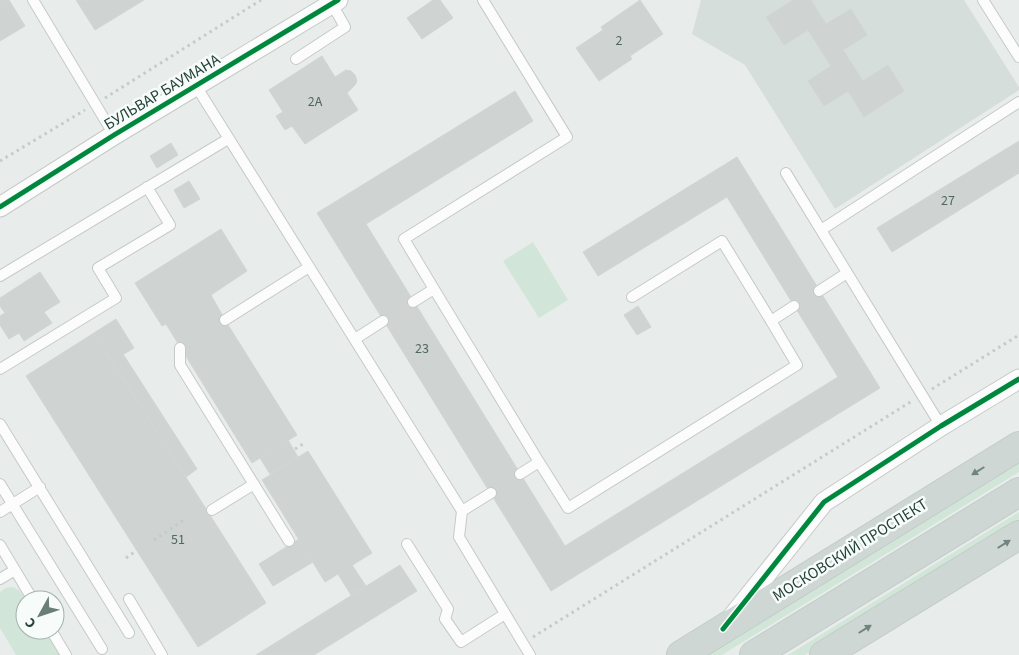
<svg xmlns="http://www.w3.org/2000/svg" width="1019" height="655" viewBox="0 0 1019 655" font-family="'Source Sans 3',sans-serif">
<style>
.built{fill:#d6dedb}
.green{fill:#d1e6d8}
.building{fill:#cfd4d2;stroke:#d1d6d4}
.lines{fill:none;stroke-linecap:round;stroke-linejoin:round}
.service-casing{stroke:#c5cac8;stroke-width:12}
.minor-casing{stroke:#c5cac8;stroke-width:21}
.primary-casing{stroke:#c3ccc9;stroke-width:30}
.path{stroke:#c3ccca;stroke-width:3;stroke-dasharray:2.5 4;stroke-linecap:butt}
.service{stroke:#fcfcfc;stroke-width:10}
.minor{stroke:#fcfcfc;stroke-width:19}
.primary{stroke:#cfd7d5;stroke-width:28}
.cycleway-casing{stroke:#f7fbf9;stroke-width:8}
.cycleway{stroke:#00873e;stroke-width:5}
.oneway{fill:#718580}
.labels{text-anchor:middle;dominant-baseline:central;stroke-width:5;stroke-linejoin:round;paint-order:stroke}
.number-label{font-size:14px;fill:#506761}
.street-label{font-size:16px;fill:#24423a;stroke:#f7fbf9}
</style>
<rect width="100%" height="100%" fill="#e8edeb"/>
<path class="built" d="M701,0H964L1019,87V90L835,209L745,65L692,34Z"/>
<path class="green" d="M533,242L568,300L539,318L503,261Z
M1019,460V472L722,655H703Z
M1019,512V523L805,655H788Z
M13,587L19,590L27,600H25V630H45L60,655H16L0,628V592L6,588Z"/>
<path class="building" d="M0,0H9L25,26L0,41Z
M76,0H144L95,30Z
M433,0H440L453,18L422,39L407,18Z
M640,0L663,34L630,56L632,59L599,81L576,48L603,30L601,27Z
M791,0H811L826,24L851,9L867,35L843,50L863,81L888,65L904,91L864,117L848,91L824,106L808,81L831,66L808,30L784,45L766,17L792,1Z
M322,56L335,77L346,70L351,71L355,75L357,81L355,85L347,93L358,110L305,144L292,126L285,130L276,116L283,112L269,90Z
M515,91L533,121L366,224L565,546L838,377L727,197L598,276L583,252L737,157L880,388L551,591L317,213Z
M1019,141V173L892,252L877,228Z
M171,143L178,155L157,168L150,156Z
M189,181L200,199L184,208L174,190Z
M221,229L247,271L211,295L225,320L297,435L252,463L166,324L162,326L135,283Z
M40,272L60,302L44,312L52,323L24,341L19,333L9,339L0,325V316L5,313L0,306V298Z
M638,306L651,327L637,335L624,315Z
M116,319L134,348L112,361L94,333Z
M94,333L266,603L198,647L26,376Z
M123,354L197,469L186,477L112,361Z
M288,440L298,457L270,474L260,458Z
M308,451L372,553L325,582L262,480Z
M299,539L313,562L273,586L259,564Z
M352,565L366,586L351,595L338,574Z
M400,565L417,591L314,655H256Z"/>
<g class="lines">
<g class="service-casing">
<path id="service" d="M33,0L114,135
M983,0L1019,57
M296,59L345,27L332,4
M196,86L462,511L459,537L530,655
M786,173L941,426
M821,230L1019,102
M0,276L228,139
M434,289L404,239L567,137L483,0
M819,291L847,273
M632,297L722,241L771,321
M413,302L434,289L539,462
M225,320L309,267
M355,339L383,321
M180,348V365L289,541
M0,369L116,298L98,268L170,225L147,187
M0,424L129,633
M520,474L539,462L568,508L797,365L771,321L794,306
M0,484L102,649
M212,510L254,484
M462,511L491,493
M0,512L40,487
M407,544L448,609L445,619L461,642L505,614
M0,545L33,600
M0,579L15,570
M129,599L162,655
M51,630L66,655"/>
</g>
<g class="minor-casing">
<path id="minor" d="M0,207L114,135L338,0
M733,616L824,502L941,426L1019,379"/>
</g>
<g class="primary-casing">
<path id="primary" d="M681,655L1019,446
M754,655L1019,492
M824,655L1019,535"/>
</g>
<path class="path" d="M105,98L261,0
M0,161L85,110
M932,389L1019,335
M295,449L303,444
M154,540L184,520
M126,558L136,551
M533,637L912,401"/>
<use href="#service" class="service"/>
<use href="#minor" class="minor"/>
<use href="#primary" class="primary"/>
<g class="cycleway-casing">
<path id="cycleway" d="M0,207L114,135L338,0
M723,629L824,502L941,426L1019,379"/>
</g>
<use href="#cycleway" class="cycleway"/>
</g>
<defs><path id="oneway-solid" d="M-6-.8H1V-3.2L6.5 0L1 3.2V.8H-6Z" transform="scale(1.25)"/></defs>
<g class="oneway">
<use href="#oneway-solid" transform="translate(978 471) rotate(148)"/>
<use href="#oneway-solid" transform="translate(1004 544) rotate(-32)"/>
<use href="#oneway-solid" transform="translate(865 629) rotate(-32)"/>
</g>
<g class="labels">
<g class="number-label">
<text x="619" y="41">2</text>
<text x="315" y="102">2А</text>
<text x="948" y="201">27</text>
<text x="422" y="349">23</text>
<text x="178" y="540">51</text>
</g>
<g class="street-label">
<text transform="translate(162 92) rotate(-31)">БУЛЬВАР БАУМАНА</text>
<text transform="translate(850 550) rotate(-32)">МОСКОВСКИЙ ПРОСПЕКТ</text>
</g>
</g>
<g transform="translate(40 615) rotate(230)"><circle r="24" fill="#f7fbf9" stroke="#a3b1ad"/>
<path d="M0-4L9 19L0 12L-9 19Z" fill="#697e78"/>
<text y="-8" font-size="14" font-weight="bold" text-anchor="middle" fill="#24423a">С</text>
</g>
</svg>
